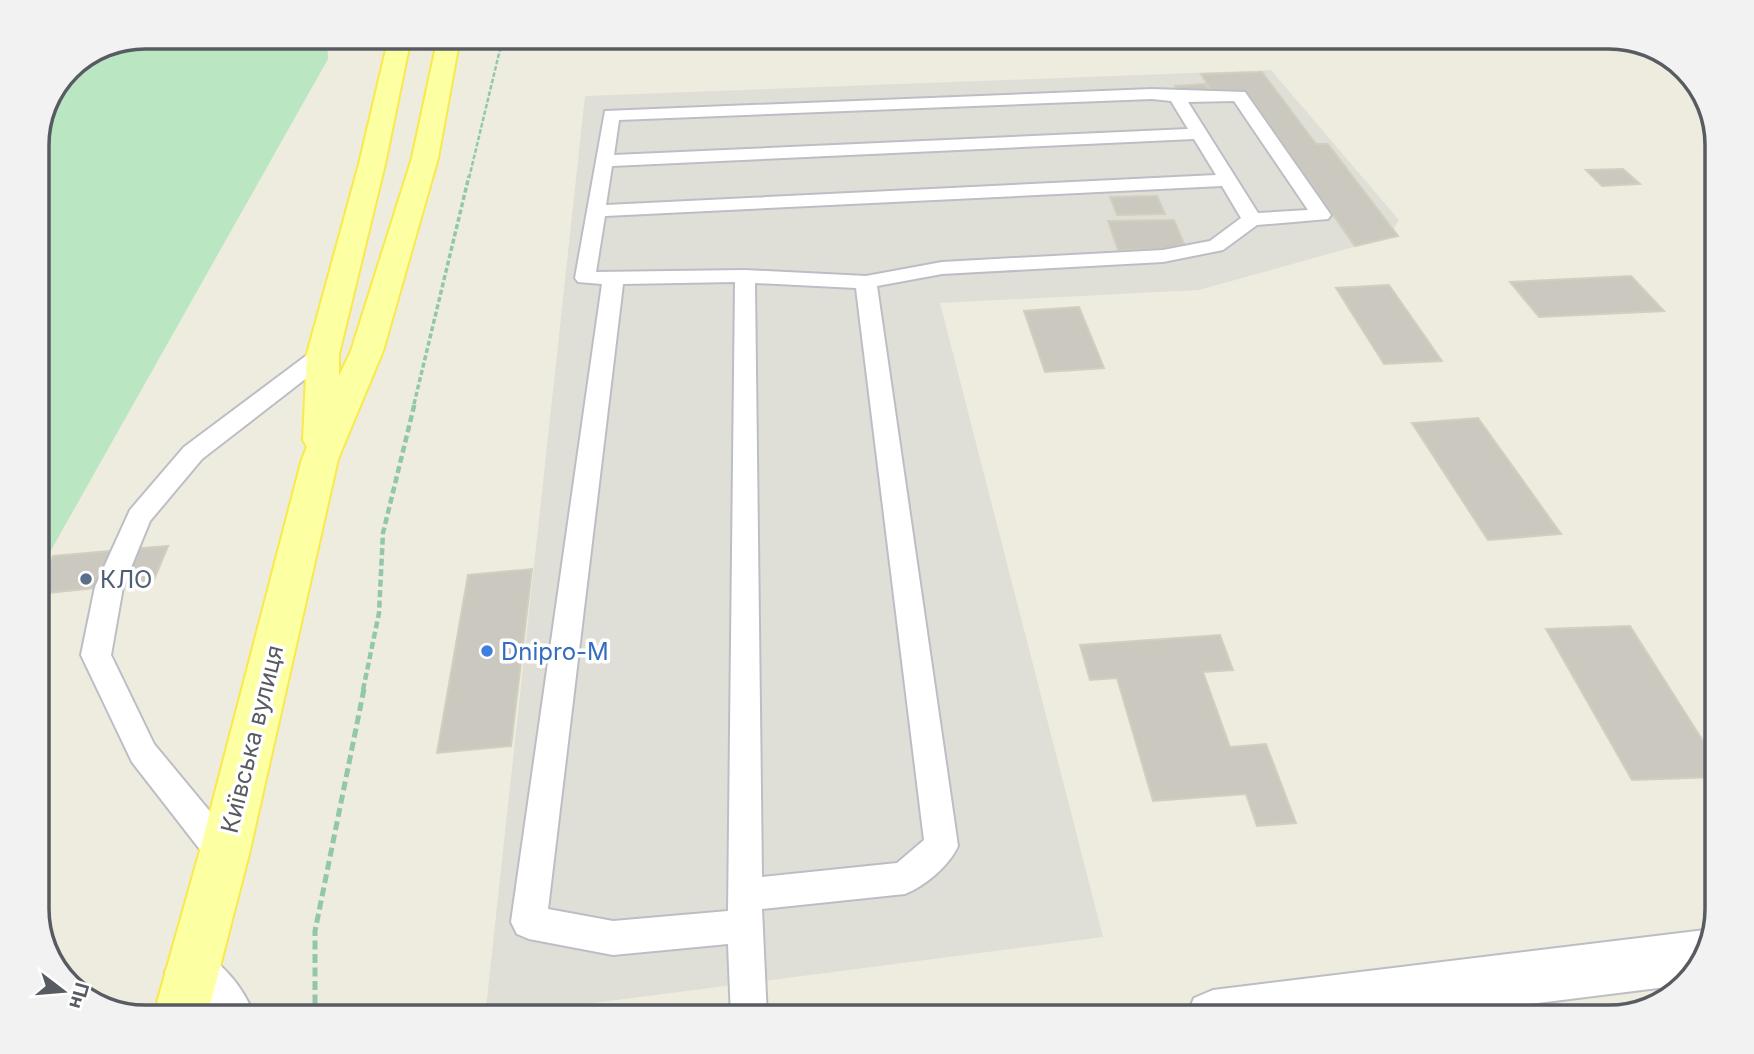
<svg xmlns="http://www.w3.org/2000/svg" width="1754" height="1054" viewBox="0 0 1754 1054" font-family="Inter,sans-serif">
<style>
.industrial{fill:#e0dfd7}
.green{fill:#bae7c2}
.building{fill:#cac8bf;stroke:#d2cfbe;stroke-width:2}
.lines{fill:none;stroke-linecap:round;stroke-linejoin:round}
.lane-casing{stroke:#bdbec5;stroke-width:4}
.street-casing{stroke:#bdbec5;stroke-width:4}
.primary-casing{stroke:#f9ea4c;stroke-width:4}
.path-far3{stroke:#92c7ac;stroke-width:2.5;stroke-dasharray:4.5 2;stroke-linecap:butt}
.path-far2{stroke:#92c7ac;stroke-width:3.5;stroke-dasharray:5 2.5;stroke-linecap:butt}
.path-far1{stroke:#92c7ac;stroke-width:4.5;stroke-dasharray:7 3.5;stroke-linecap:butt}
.path{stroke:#92c7ac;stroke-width:5;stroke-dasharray:9 4.5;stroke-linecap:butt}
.lane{fill:#fff;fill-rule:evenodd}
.street{fill:#fff;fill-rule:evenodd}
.primary{fill:#fcffa2;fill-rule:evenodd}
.service-dot{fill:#5c6f8a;stroke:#fff;stroke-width:2.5}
.shop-dot{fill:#3f7fe0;stroke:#fff;stroke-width:2.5}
.labels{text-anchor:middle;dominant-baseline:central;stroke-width:7;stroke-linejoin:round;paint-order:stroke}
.service-label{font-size:24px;fill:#4e5e75;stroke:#fff;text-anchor:start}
.shop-label{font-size:24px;fill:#366cbe;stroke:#fff;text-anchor:start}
.street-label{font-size:24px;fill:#585b62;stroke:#fff}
.rim{fill:none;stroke:#585b62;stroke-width:3.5}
</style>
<rect width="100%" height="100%" fill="#edecdf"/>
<path class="industrial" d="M1271,70L1399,220L1389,237L1199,290L940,303L1103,937L485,1017L585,96Z"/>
<path class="green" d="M145,37H327L328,59L37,575V138L69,68Z"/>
<path class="building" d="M1177,37H1253L1254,38L1181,42Z
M1262,72L1316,144H1328L1398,236L1355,246L1246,91L1213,93L1201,74Z
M1205,84L1211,92L1181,94L1175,86Z
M1623,169L1640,184L1602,186L1586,170Z
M1157,196L1165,214L1117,215L1110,197Z
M1174,220L1186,248L1118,250L1108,221Z
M1631,276L1664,311L1539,317L1510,282Z
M1389,285L1442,361L1384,364L1336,288Z
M1079,307L1104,368L1045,372L1024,311Z
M1478,418L1561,534L1488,540L1412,423Z
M168,546L153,582L37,594L53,556Z
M532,569L511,746L437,753L468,575Z
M1630,626L1717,763V777L1632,780L1546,629Z
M1220,635L1233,670L1203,672L1230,747L1266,744L1296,823L1257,826L1246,794L1153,801L1117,678L1090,680L1080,645Z"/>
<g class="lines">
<g class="lane-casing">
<path id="lane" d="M1152,89L1245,92L1331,215L1328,219L1257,225L1223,250L1163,262L942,274L877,286L958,846C949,866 925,886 905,894L762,909L767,1017H731L728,944L613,955L529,939L517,934L511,922L602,284L578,282L575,278L605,111ZM1152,99L1171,101L1188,129L614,155L619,120ZM1234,101L1308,210L1258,213L1188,102ZM1194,139L1216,175L606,205L612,166ZM1222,186L1241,218L1210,241L1163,250L942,262L866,276L745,270L596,272L605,216ZM735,282L728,911L613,921L548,909L623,284ZM755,283L856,288L924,840L897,863L762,877Z
M323,347L331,349L334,354L331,359L202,459L150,521L123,587L111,655L154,744L236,843L241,854L236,865L224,869L212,865L132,762L81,655L95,587L130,510L184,447L315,349Z"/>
</g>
<g class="street-casing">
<path id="street" d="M1705,930L1711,933L1703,964L1682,985L1426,1017H1186L1194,998L1213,990Z
M192,947C221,959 244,988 255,1017H194L173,992L165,973L173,954Z"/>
</g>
<g class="primary-casing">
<path id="primary" d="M389,37H411L385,164L339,354V376L351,351L412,158L438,37H460L438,158L383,351L338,459L249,854L207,1017H153L199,854L302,459L307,447L303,440L307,354L359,164Z"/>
</g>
<path class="path-far3" d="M1155,37L1159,42
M469,178L503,37"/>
<path class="path-far2" d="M414,404L469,176"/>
<path class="path-far1" d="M363,690L379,613L383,533L415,402"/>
<path class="path" d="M315,1017V931L364,689"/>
<use href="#lane" class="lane"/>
<use href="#street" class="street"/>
<use href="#primary" class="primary"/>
</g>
<circle class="service-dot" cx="86" cy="579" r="7"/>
<circle class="shop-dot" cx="487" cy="651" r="7"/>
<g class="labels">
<g class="service-label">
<text x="100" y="579">КЛО</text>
</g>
<g class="shop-label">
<text x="501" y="651">Dnipro-M</text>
</g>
<g class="street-label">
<text transform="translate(252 739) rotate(-76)">Київська вулиця</text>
</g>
</g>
<path d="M0 0H1754V1054H0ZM145 49H1609A96 96 0 0 1 1705 145V909A96 96 0 0 1 1609 1005H145A96 96 0 0 1 49 909V145A96 96 0 0 1 145 49Z" fill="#f2f2f2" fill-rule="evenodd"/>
<path class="rim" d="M145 49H1609A96 96 0 0 1 1705 145V909A96 96 0 0 1 1609 1005H145A96 96 0 0 1 49 909V145A96 96 0 0 1 145 49Z"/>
<g transform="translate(63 991) rotate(106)" stroke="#ffffff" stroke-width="5" paint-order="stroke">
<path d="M0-5L12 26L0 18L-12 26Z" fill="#585b62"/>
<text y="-10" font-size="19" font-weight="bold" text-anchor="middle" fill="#585b62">Пн</text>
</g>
</svg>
